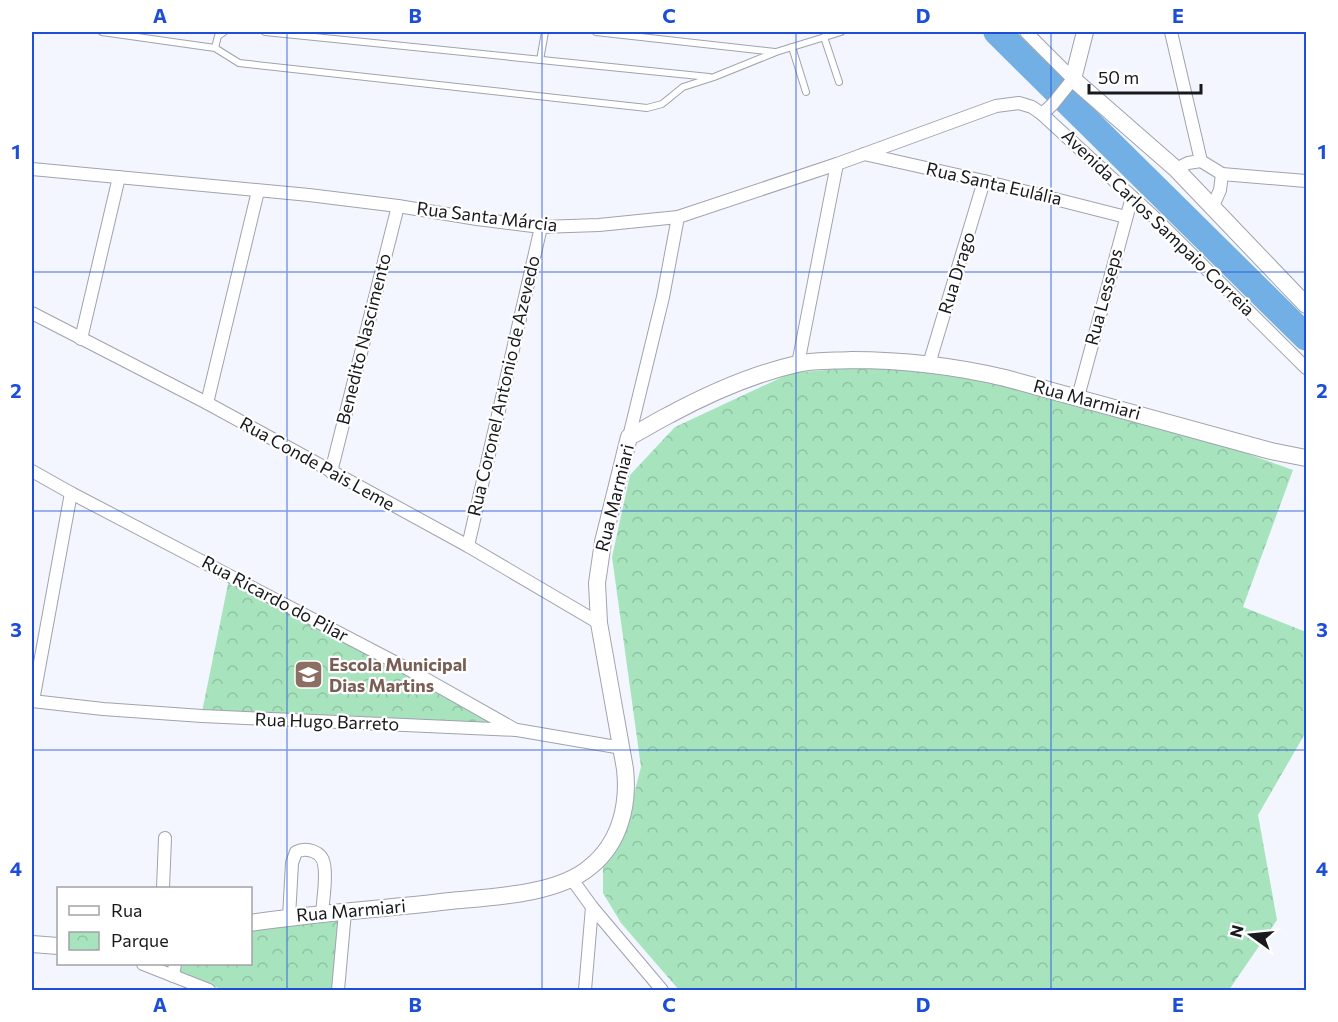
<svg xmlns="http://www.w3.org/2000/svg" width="1338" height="1022" viewBox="0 0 1338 1022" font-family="Commissioner,sans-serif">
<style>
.park{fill:url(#park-crowns)}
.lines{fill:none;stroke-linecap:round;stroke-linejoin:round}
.river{stroke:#71afe5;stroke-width:27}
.lane-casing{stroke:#a0a3ad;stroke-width:8}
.street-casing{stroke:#a0a3ad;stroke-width:14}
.secondary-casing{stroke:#a0a3ad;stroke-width:18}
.lane{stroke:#fff;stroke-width:6}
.street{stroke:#fff;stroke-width:12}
.secondary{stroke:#fff;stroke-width:16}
.grid{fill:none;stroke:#1d4ed8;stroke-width:1.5;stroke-opacity:0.55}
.labels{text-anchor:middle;stroke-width:4.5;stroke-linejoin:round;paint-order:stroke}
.street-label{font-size:18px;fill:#18191d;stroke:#fff}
.education-label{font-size:18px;font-weight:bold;fill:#785e54;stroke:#fff;text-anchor:start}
.neatline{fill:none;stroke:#1d4ed8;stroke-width:2}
.grid-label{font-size:20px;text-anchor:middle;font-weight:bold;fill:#1d4ed8}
</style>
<defs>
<pattern id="park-crowns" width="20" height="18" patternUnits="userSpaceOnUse" patternTransform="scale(1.5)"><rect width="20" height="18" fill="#a7e4be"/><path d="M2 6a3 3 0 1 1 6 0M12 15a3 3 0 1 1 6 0" fill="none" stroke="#8fc3a3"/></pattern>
</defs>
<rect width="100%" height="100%" fill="#f3f6fe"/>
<!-- park -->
<g class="park">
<path d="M885 365 984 377 1201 437 1293 470 1243 607 1306 632V732L1258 815 1277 920 1229 990H679L621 923 603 893V858L628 817 641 767 612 557 630 475 675 427 791 373Z"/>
<path d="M229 579 503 727 202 712Z"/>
<path d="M339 914 333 990H224L178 973 180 964H250L251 927Z"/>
</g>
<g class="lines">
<!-- river -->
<path class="river" d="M997 32 1306 337"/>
<defs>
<g id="lane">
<path d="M102 32 215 48 239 63 647 108 662 104 683 87 714 77 776 52 841 32"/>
<path d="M265 32 709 77"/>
<path d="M596 32 775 52"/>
<path d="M824 37 839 82"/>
<path d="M792 47 806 92"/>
<path d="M215 48 218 36 224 32"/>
<path d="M540 60 545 32"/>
</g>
<g id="street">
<path d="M1026 32 1073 79 1052 105 1042 114"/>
<path d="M1171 32 1201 161 1222 174 1220 190 1213 206"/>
<path d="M864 154 984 181 1126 217"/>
<path d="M32 169 309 195 398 206 477 219 541 227 599 225 678 217 837 164 996 106 1019 103 1032 107 1042 114 1154 217 1306 368"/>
<path d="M1176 169 1188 163 1201 161"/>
<path d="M1222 174 1306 181"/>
<path d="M32 313 207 403 468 546 599 623"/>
<path d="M81 339 119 177"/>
<path d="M798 364 837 164"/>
<path d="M929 364 984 181"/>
<path d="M1078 397 1132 197"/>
<path d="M207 403 258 191"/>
<path d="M629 437 663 297 678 217"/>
<path d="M32 471 71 493 408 669 516 730"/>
<path d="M331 472 398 206"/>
<path d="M468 546 541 227"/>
<path d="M32 701 103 709 202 716 517 730 622 748"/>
<path d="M33 701 71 493"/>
<path d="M571 878 592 907 662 990"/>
<path d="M163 888 165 838"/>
<path d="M289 917 292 863 296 852C306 847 322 851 324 864 327 879 323 898 322 914"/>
<path d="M143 964 209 990"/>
<path d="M173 976 175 964"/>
<path d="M338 990 345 912"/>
<path d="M585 990 592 907"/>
</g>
<g id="secondary">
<path d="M1085 32 1073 79 1176 169 1306 305"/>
<path d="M250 923C317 913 383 909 450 901 491 897 557 895 590 867 620 843 629 805 625 769L599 623 597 583 603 542 629 437C643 430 655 422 669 415 708 394 753 374 797 364 814 360 833 361 851 360 904 360 954 366 1005 378L1271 451 1306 458"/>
<path d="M32 944 58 946"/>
</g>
</defs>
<!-- lane casing -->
<use href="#lane" class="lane-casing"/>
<!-- street casing -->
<use href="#street" class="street-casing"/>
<!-- secondary casing -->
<use href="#secondary" class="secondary-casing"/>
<!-- lane -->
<use href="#lane" class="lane"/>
<!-- street -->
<use href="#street" class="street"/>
<!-- secondary -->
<use href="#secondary" class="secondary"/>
</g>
<!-- grid -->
<path class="grid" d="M287 32V990M542 32V990M796 32V990M1051 32V990M32 272H1306M32 511H1306M32 750H1306"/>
<!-- icons -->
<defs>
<symbol id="school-square" viewBox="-11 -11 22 22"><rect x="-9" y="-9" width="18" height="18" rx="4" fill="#8d6e63" stroke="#fff"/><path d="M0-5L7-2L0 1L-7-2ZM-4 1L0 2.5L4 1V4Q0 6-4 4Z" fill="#fff"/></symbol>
</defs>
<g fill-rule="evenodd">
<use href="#school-square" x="292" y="658" width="33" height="33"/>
</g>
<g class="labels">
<!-- street labels -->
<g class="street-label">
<text transform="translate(994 184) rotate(13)" y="6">Rua Santa Eulália</text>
<text transform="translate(487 217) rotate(7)" y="6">Rua Santa Márcia</text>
<text transform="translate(1158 223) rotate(44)" y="6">Avenida Carlos Sampaio Correia</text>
<text transform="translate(957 273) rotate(-73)" y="6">Rua Drago</text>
<text transform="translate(1104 297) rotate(-75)" y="6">Rua Lesseps</text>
<text transform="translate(364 339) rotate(-76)" y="6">Benedito Nascimento</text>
<text transform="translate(504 386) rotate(-77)" y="6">Rua Coronel Antonio de Azevedo</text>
<text transform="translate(1087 400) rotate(15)" y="6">Rua Marmiari</text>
<text transform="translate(317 464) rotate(29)" y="6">Rua Conde Pais Leme</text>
<text transform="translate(615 498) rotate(-76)" y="6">Rua Marmiari</text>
<text transform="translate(275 599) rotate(28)" y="6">Rua Ricardo do Pilar</text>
<text transform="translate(327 722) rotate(2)" y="6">Rua Hugo Barreto</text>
<text transform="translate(351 911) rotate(-5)" y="6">Rua Marmiari</text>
</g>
<!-- education labels -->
<g class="education-label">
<text x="329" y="671">Escola Municipal<tspan x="329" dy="21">Dias Martins</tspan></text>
</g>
</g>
<!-- border -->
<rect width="1338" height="1022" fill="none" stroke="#ffffff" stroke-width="66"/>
<!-- legend -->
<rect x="57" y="887" width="195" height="78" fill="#ffffff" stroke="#a3a3a5" stroke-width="1.5"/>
<rect x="69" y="906" width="30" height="9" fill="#ffffff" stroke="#a3a3a5" stroke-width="1.5"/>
<text x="111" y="917" font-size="18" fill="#18191d">Rua</text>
<rect x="69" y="932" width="30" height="18" fill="url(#park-crowns)" stroke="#a3a3a5" stroke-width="1.5"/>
<text x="111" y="947" font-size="18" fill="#18191d">Parque</text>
<!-- north arrow -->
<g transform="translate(1251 935) rotate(285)" stroke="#ffffff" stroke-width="4.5" paint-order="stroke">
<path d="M0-4.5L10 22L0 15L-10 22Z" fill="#18191d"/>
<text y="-9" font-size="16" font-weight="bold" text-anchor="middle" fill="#18191d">N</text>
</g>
<!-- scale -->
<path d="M1089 84v9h112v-9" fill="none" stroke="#18191d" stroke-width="3"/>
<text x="1098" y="84" font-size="18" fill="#18191d" stroke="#ffffff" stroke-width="4.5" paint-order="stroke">50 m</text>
<rect x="33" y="33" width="1272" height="956" class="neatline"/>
<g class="grid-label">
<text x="160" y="23">A</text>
<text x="415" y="23">B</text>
<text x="669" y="23">C</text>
<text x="923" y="23">D</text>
<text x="1178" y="23">E</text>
<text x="16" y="159">1</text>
<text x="1322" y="159">1</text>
<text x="16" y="398">2</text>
<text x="1322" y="398">2</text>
<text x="16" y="637">3</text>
<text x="1322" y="637">3</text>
<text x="16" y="876">4</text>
<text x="1322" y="876">4</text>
<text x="160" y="1012">A</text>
<text x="415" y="1012">B</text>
<text x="669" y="1012">C</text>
<text x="923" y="1012">D</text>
<text x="1178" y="1012">E</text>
</g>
</svg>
